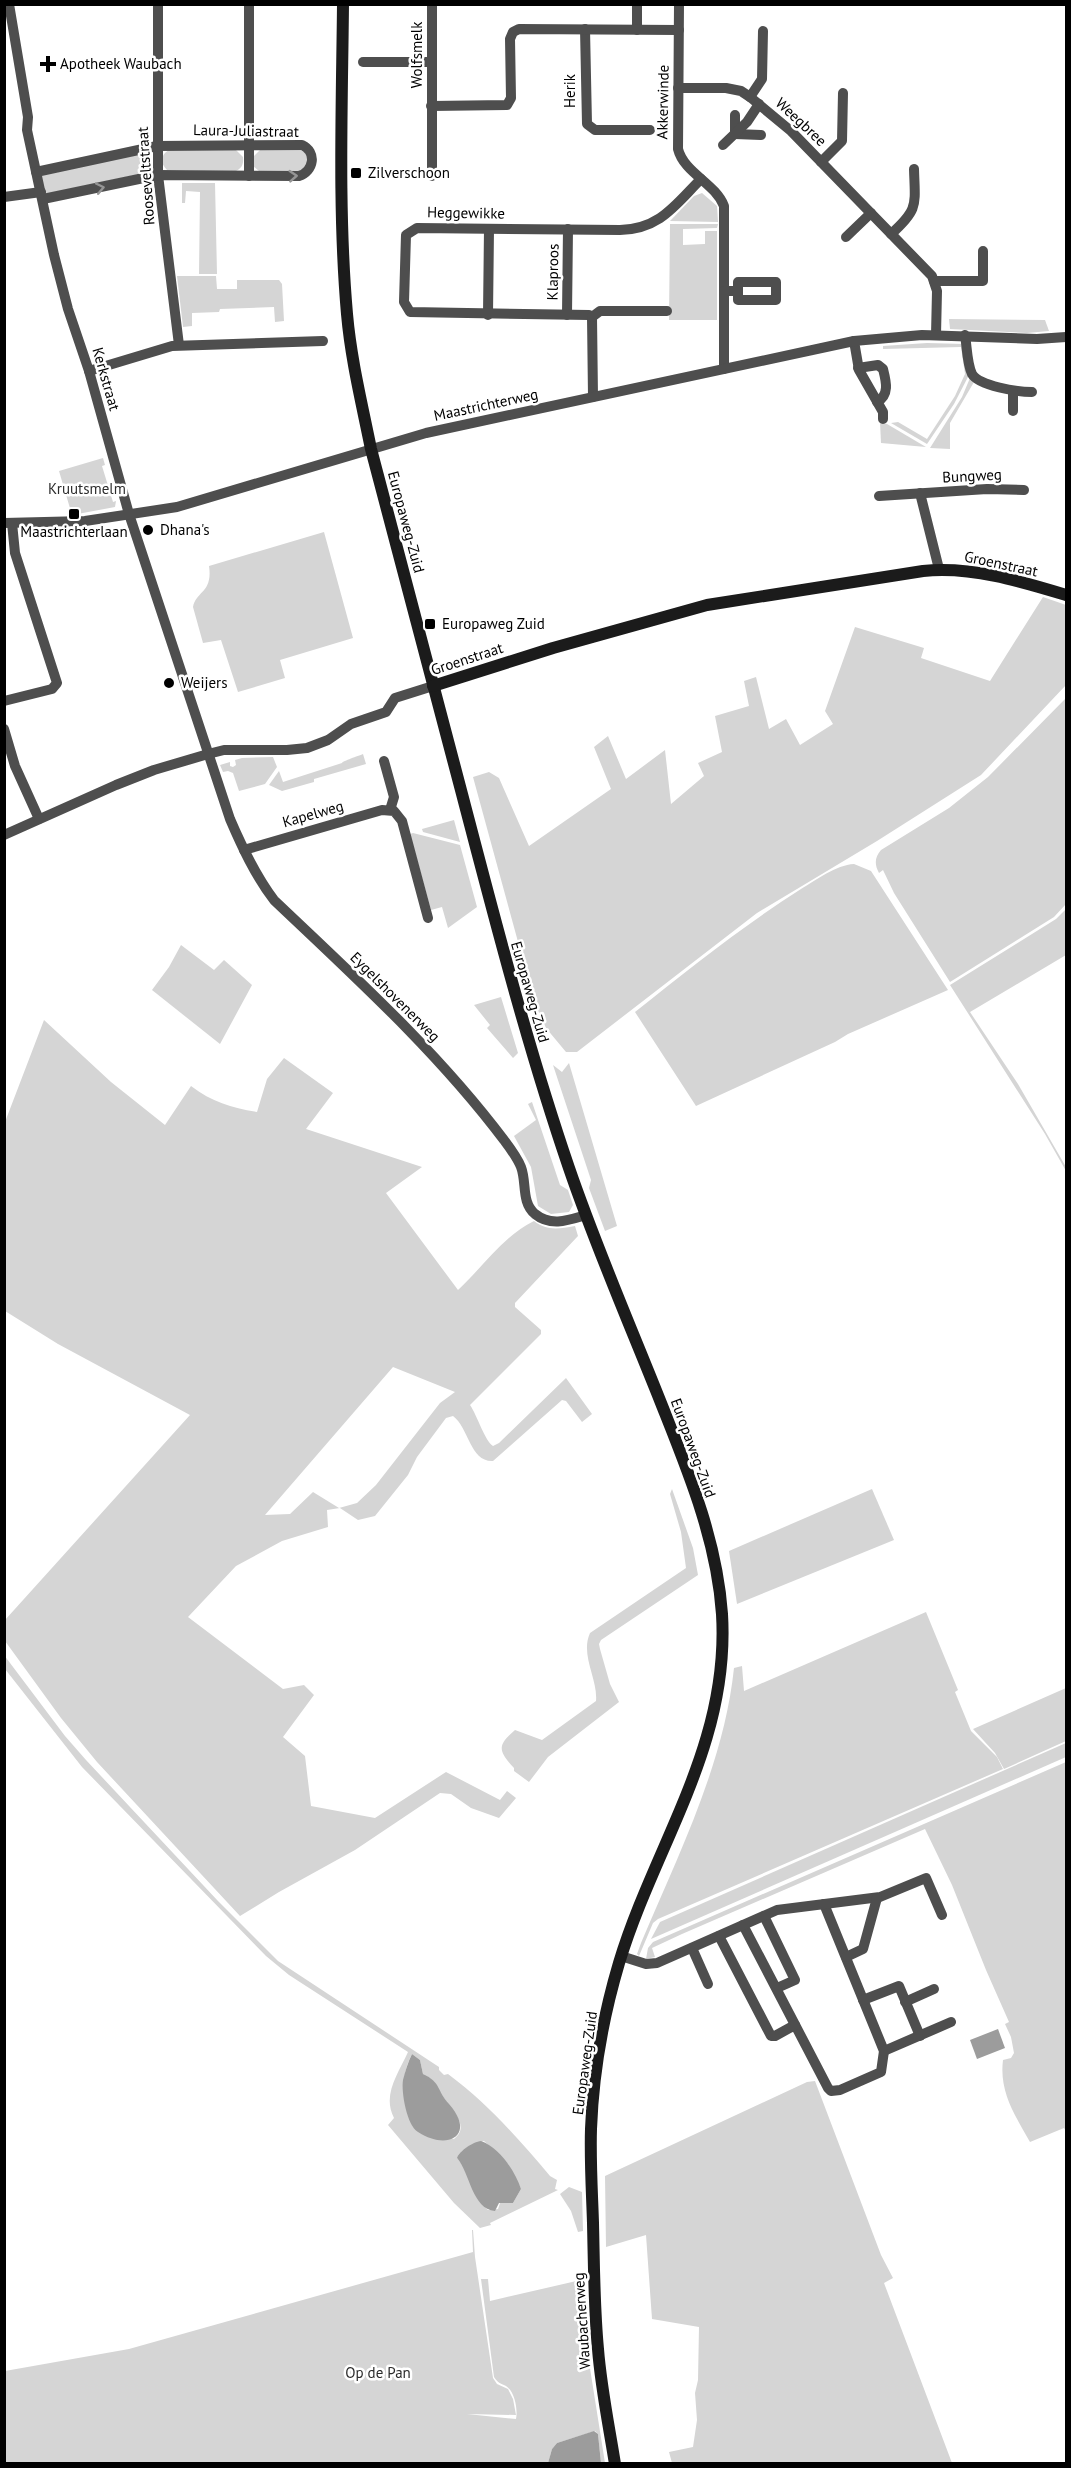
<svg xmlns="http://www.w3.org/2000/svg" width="1071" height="2468" viewBox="0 0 1071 2468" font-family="'PT Sans',sans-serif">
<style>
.green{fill:#d5d5d5;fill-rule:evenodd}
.water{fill:#9c9c9c}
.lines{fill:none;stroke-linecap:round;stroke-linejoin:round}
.street{stroke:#4e4e4e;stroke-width:10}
.secondary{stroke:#1b1b1b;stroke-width:12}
.oneway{stroke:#959595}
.poi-dot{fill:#000;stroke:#fff;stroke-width:2}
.labels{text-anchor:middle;stroke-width:5;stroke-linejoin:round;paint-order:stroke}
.street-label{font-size:15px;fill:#000;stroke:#fff}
.poi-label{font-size:15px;fill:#000;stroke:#fff;text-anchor:start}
.park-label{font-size:15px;fill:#2c2c2c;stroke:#fff}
</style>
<rect width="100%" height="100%" fill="#fff"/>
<!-- green -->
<g class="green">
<path d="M169 150H236L243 157C244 165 241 169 234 172L167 170C160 163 160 155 169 150Z"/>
<path d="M260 150 303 151 306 154 307 165 299 172 259 171 253 166 254 156Z"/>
<path d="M144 153 150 157 152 162 149 172 45 194 41 177 44 173Z"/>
<path d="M182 183H215L217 274H199L200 192 186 191 185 203H182Z"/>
<path d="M702 193 717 206 718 222 670 221 694 196Z"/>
<path d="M670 224H718L717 228 683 229V245L705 244V231H717V320H669Z"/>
<path d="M177 276H216L217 289H237V280H279L282 284 284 321 275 322 274 307 220 309 219 312 192 313V326L183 327Z"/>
<path d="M949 319 1045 320 1049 331 1027 333 950 329Z"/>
<path d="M927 343 964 344 969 375 954 404 927 444 891 423 898 422 927 439 955 396 965 374 961 347 883 349V346Z"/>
<path d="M970 378 974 382 950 423V449L930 448 962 397Z"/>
<path d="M880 422 887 424 926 447 881 443Z"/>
<path d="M103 458 105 465 102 466 113 502 116 501 115 507 72 515 59 471Z"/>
<path d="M324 532 353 638 280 660 285 678 238 692 221 640 203 643 193 607C196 591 213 593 209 566Z"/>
<path d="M1043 597 1066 605V685L981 775 877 841 757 913 577 1052H566L546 1028 535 1004 473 777 489 772 499 778 529 846 611 789 594 747 608 736 626 779 665 750 671 804 704 776 698 763 722 752 715 716 749 706 744 681 756 677 769 729 786 719 800 745 833 724 825 711 855 627 924 648 921 658 990 681Z"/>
<path d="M1066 698V904L1054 917 950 982 894 893 883 870 879 873C874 864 875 857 881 850L949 808 988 777Z"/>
<path d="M363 754 366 764 314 779V782L282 791 269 785 279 771 283 782 342 763C343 761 358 756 363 754Z"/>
<path d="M273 757 277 767 265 784 239 791 233 773 228 771 223 772 220 765 230 762V766L233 767 236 765 235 760 242 758Z"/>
<path d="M454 820 460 842 423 832 422 829Z"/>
<path d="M413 833 460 845 477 907 448 928 442 907 431 910 410 834Z"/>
<path d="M854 864 871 871 948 990 848 1034 835 1042 696 1106 635 1012C689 969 743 926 801 889 816 880 836 865 854 864Z"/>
<path d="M1066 909V955L970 1012 1018 1084 1066 1167V1171L1045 1134 950 985 1056 919Z"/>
<path d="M181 945 214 970 224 960 252 985 220 1044 152 990 169 967Z"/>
<path d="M501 997 518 1053 513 1058 487 1028 490 1025 474 1005Z"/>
<path d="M44 1020 111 1082 165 1125 191 1086C212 1102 232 1108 257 1112L267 1079 284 1058 333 1093 306 1129 422 1167 386 1193 458 1290C482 1268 503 1236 534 1221 547 1231 558 1229 575 1226L578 1236 515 1303V1307L541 1330V1334L470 1405C477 1415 485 1441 493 1446L499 1443 566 1378 592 1414 582 1422 566 1401 562 1400 493 1461C470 1462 469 1428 453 1416L446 1418 417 1457 408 1475 375 1516 358 1520 340 1508 327 1510 328 1527 282 1541 236 1566 188 1617 283 1689 304 1685 314 1695 283 1737 305 1756 311 1806 375 1818 446 1772 500 1800 507 1791 516 1798 499 1818 471 1808 451 1794 440 1793 355 1850 279 1892 240 1916 97 1762 61 1718 5 1641V1620L190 1415 58 1344 5 1311V1122ZM393 1367 455 1392 440 1403 376 1485 357 1503 339 1508 313 1492 290 1514 265 1515Z"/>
<path d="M569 1063 617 1226 605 1231 589 1188 591 1180 553 1065 562 1072Z"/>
<path d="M532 1102 560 1185 568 1190 573 1205 569 1212 551 1214 538 1206 531 1167 514 1136 536 1120 528 1104Z"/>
<path d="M672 1489 693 1548 698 1575 601 1640 599 1644 600 1649 610 1684 619 1702 548 1757 529 1782 514 1771V1768C497 1750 498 1745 515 1730L542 1740 596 1701C598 1679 580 1655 590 1633L686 1568 681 1532 670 1494Z"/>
<path d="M872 1489 894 1540 737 1604 729 1551Z"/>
<path d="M926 1612 958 1690 955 1692 971 1731 997 1757 1003 1769 658 1919 653 1923 639 1956 637 1954 641 1943C679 1853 724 1764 734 1668L742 1666 744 1691Z"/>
<path d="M4 1655 65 1736 86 1760 218 1901 278 1961 439 2067V2070L444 2075 448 2074C487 2103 519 2139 550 2176L557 2180 555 2189 558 2190 490 2223 491 2225 480 2228 454 2203 388 2125 394 2118C382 2095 398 2074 408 2052L289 1975 266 1956 82 1767 5 1669ZM412 2054 420 2060 423 2074C435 2079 437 2088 444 2098 451 2110 471 2126 454 2139L413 2127C404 2102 399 2079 412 2054ZM484 2141 508 2164 521 2189 513 2203H500L498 2209 488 2210C472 2195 471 2174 457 2158 460 2149 474 2143 484 2141Z"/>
<path d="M1066 1688V1741L1004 1769 995 1753 973 1729Z"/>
<path d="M1066 1743V1757L651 1939 660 1922Z"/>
<path d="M1066 1762V2131L1064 2128 1030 2142C1015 2115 999 2092 1003 2060L1011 2058 1014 2053 1011 2037 1005 2024 1009 2022 986 1970 952 1885 925 1829 682 1934 652 1948 655 1957 646 1959 648 1948 653 1942Z"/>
<path d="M815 2081 881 2255 893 2278 884 2283 952 2463H672L669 2452 693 2447 697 2420 695 2393 698 2380 699 2327 652 2319 646 2235 606 2247 605 2176 807 2082Z"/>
<path d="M569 2187 582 2192 583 2231 578 2232 571 2211 560 2194Z"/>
<path d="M472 2230H473L475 2257 493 2378 497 2384 508 2389 513 2399 516 2415 467 2414 516 2419C518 2410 515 2392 506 2386 500 2383 498 2383 494 2377L481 2279H488L490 2301 585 2279 589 2362 605 2463H601L598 2434 595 2431 557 2443 552 2449 548 2463 5 2464V2371L129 2349 473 2252Z"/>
</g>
<!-- water -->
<g class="water">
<path d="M998 2029 1005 2048 977 2059 970 2040Z"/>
<path d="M412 2054 420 2060 423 2074C441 2082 437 2091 449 2104 477 2136 447 2151 418 2132 407 2126 401 2092 403 2080 405 2072 408 2062 412 2054Z"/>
<path d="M481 2141C500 2148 515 2171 521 2189L513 2203H499L495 2211C472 2209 470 2173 457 2158 459 2151 473 2142 481 2141Z"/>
<path d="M594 2431 598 2434 601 2463H548L552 2449 557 2443Z"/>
</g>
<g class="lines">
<!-- street -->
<g class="street">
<path d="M9 4 28 117 27 130 54 255 68 309 89 371 129 514 230 819C242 847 255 875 274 900 354 976 437 1051 504 1140 510 1148 517 1157 521 1167 527 1183 521 1202 535 1214 551 1227 569 1220 586 1215"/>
<path d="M158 4V175L179 345"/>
<path d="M249 4V176"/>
<path d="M679 4 678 149C684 173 715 183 724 206V369"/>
<path d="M585 29 587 124 595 130H650"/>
<path d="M637 30V4"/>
<path d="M363 62H432"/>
<path d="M678 88H726L741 91 750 97 791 131 932 276 937 291 936 335"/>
<path d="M750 97 762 79 763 31"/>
<path d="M431 106 507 105 511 98 510 39 513 32 519 29 679 30"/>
<path d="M735 115V134L761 135"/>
<path d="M723 145 747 122 759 104"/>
<path d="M821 162 842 141 843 93"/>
<path d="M36 172 157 146 302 145C317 152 314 171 299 176L158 175 43 199"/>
<path d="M432 176V4"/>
<path d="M4 197 41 192"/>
<path d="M891 234C919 209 915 205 914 169"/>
<path d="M846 237 871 213"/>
<path d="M934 281H983V251"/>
<path d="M724 291H738V282H776V300H738V291"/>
<path d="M488 315 489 229"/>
<path d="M567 315 568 229"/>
<path d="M592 317 589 315 410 312 404 302 406 235 417 228 620 230C660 229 675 205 701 179"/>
<path d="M592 317 593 397"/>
<path d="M592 317 600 311H667"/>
<path d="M965 335C967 347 967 364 972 374 979 386 1018 392 1032 392"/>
<path d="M854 341 859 370 883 412V419"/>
<path d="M858 368 878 365 883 369C886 381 890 395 877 402"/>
<path d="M89 371 172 346 323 341"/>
<path d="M1013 392V411"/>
<path d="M920 493 939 569"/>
<path d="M879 496 987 489 1024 490"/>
<path d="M4 523 85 521 177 507 426 433 854 341 922 335 1037 339 1066 337"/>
<path d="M4 701 52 689 57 683 15 553 12 523"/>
<path d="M4 729 15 766 39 819"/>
<path d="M384 761 394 797 390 810"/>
<path d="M4 835 116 785 154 770 208 754 224 750H287L307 748 328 740 351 724 386 712 395 698 433 686"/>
<path d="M244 850 382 810 394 811 402 821 428 918"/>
<path d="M764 1916 795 1980 777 1988"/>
<path d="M743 1925 828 2088 831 2091 840 2090 881 2072 884 2051 824 1904"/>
<path d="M719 1936 771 2036H775L795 2025"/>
<path d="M692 1948 708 1984"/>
<path d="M621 1956 646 1964 657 1963 777 1910 880 1897 926 1878 942 1915"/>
<path d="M846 1957 863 1949 877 1898"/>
<path d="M863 2000 899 1986 920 2036"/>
<path d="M905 2002 934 1989"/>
<path d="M884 2051 951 2022"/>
</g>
<!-- secondary -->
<g class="secondary">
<path d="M343 4C342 107 338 211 347 314 351 360 362 404 371 449 401 564 432 679 462 794 495 920 527 1045 569 1168 596 1247 630 1325 661 1403 688 1471 717 1540 722 1614 730 1746 655 1844 619 1963 603 2017 593 2073 591 2129 590 2160 592 2192 593 2223 594 2265 594 2307 598 2349 601 2388 609 2426 615 2464"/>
<path d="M433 686 553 648 707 605 923 571C971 566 1020 581 1066 595"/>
</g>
</g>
<!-- one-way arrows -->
<defs><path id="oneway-chevron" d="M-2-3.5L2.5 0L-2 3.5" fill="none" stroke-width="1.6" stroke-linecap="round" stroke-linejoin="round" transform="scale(1.5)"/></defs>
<g class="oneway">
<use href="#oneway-chevron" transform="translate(293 176) rotate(-4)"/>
<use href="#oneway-chevron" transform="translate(100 188) rotate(-12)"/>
</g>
<!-- markers -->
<g class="poi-dot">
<path d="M45 55h6v6h6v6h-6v6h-6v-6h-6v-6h6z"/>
<rect x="350" y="167" width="12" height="12" rx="3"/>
<rect x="68" y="508" width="12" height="12" rx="3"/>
<circle cx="148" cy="530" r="6"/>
<rect x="424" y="618" width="12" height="12" rx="3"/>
<circle cx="169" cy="683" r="6"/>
</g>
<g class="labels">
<!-- street labels -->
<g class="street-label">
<text transform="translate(417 55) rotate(-90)" y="5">Wolfsmelk</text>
<text transform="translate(570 91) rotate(-90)" y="5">Herik</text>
<text transform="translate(663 102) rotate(-89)" y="5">Akkerwinde</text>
<text transform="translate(801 122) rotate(43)" y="5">Weegbree</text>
<text transform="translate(246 131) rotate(1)" y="5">Laura-Juliastraat</text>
<text transform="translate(146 176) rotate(-94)" y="5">Rooseveltstraat</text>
<text transform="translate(466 213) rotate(1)" y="5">Heggewikke</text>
<text transform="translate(553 272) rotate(-89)" y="5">Klaproos</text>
<text transform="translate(106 379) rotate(74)" y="5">Kerkstraat</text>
<text transform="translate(486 405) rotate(-12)" y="5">Maastrichterweg</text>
<text transform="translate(972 476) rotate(-3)" y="5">Bungweg</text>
<text transform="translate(406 522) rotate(75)" y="5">Europaweg-Zuid</text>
<text transform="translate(1001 564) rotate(12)" y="5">Groenstraat</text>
<text transform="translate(467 659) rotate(-18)" y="5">Groenstraat</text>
<text transform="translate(313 814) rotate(-16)" y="5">Kapelweg</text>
<text transform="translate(530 992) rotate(74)" y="5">Europaweg-Zuid</text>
<text transform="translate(395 997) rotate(45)" y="5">Eygelshovenerweg</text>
<text transform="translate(693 1448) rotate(70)" y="5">Europaweg-Zuid</text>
<text transform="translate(585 2063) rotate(-82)" y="5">Europaweg-Zuid</text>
<text transform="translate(582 2321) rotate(-94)" y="5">Waubacherweg</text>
</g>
<!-- poi labels -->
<g class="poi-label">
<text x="60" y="69">Apotheek Waubach</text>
<text x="368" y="178">Zilverschoon</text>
<text x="160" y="535">Dhana's</text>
<text x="74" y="537" text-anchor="middle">Maastrichterlaan</text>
<text x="442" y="629">Europaweg Zuid</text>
<text x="181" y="688">Weijers</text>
</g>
<!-- park labels -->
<g class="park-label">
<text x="87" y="494">Kruutsmelm</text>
<text x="378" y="2378">Op de Pan</text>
</g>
</g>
<!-- border -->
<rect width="1071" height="2468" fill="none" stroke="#000000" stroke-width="12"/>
</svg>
